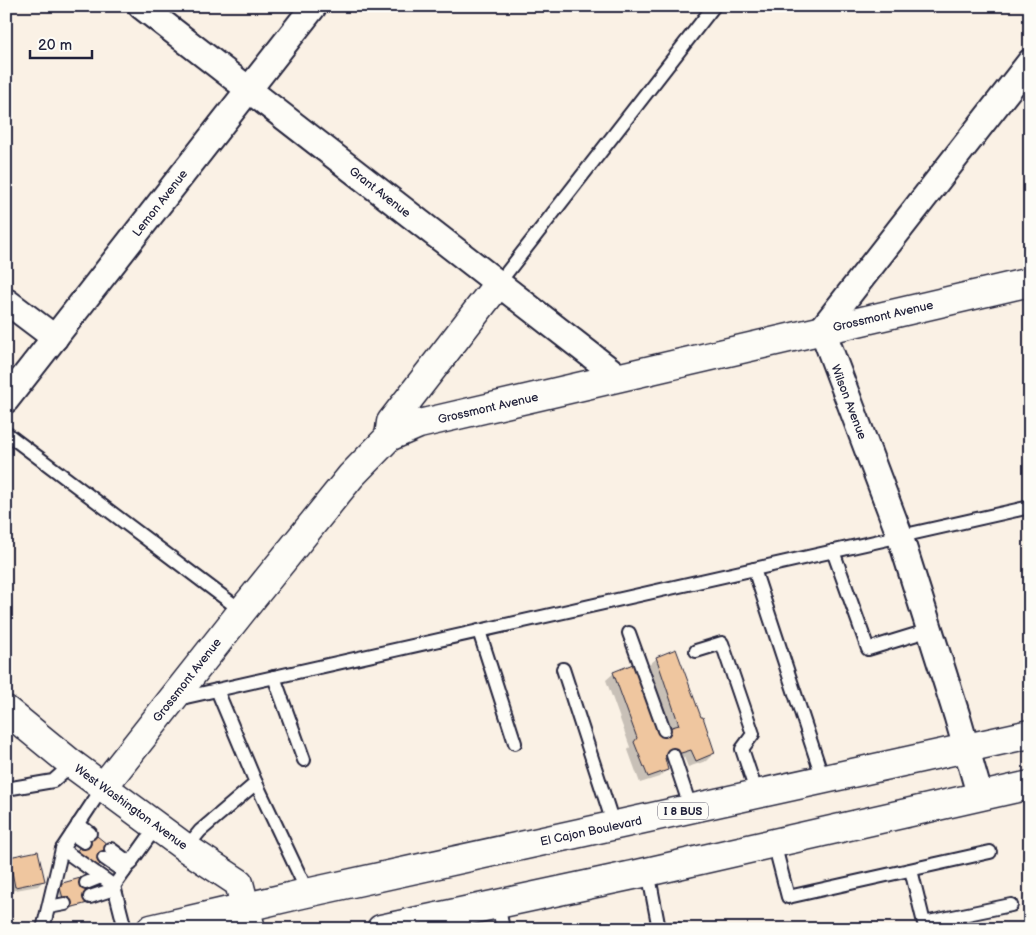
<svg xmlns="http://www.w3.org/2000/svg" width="1036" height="935" viewBox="0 0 1036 935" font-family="'Balsamiq Sans',sans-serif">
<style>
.shadow{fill:#0003}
.building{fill:#efc69f;stroke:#22223b}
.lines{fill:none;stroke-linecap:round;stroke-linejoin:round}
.service-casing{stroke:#22223b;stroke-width:16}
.minor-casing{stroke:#22223b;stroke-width:29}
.tertiary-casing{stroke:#22223b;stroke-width:31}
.secondary-casing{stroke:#22223b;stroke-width:31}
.primary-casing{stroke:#22223b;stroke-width:31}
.service{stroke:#fdfcf7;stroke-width:12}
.minor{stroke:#fdfcf7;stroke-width:25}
.tertiary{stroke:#fdfcf7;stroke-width:28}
.secondary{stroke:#fdfcf7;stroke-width:28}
.primary{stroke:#fdfcf7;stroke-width:28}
.labels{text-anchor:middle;stroke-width:5;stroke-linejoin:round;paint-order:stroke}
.shield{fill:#fdfcf7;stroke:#646373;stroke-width:1}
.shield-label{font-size:11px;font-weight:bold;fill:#22223b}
.street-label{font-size:12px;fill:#22223b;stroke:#fdfcf7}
</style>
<rect width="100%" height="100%" fill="#faf1e5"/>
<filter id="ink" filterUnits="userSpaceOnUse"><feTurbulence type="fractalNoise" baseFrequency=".02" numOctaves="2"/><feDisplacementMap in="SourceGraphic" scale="10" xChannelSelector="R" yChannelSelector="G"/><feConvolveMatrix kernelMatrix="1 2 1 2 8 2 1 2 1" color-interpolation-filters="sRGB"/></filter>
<g filter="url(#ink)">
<!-- shadow -->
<g class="shadow">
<path d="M657 658 714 753 706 761 688 767 684 757 665 763 667 769 659 777 640 783 628 750 630 747 606 680 614 673 657 733 671 729 649 665Z"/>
<path d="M10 859 43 881 38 886 10 891 6 871V862Z"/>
<path d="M60 885 90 901 87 904 64 910 58 887Z"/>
</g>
<!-- building -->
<g class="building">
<path d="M676 649 701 717H703L715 753 696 761 691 750 665 758 668 770 648 777 634 742 637 738 613 672 633 664 658 731 679 725 656 657Z"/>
<path d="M92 832 112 848 96 869 75 853Z"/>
<path d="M38 851 45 881 15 887 9 857Z"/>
<path d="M84 877 91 902 66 909 59 884Z"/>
</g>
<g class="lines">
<defs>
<g id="service">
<path d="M498 284 714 6"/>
<path d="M6 433 242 611"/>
<path d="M833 551 868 649 930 630"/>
<path d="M754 569 823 779"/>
<path d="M479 631 515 743"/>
<path d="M629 633 664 730"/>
<path d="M696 651 722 643 753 734 742 749 757 794"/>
<path d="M563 669 614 826"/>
<path d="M274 677 304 760"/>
<path d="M217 690 256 783 308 893"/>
<path d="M177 699 1030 507"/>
<path d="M673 755 691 809"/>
<path d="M103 787 62 849 114 886 125 929"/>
<path d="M6 789 53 781 72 764"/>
<path d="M78 824 90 833"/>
<path d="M72 834 84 842"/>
<path d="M774 843 788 897 990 852"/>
<path d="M186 848 200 831 256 783"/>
<path d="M111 849 131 864"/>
<path d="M104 858 124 872"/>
<path d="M911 870 924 923 1011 905"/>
<path d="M648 871 659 929"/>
<path d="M86 883 101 877"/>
<path d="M114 886 156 827"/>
<path d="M90 897 114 889"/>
<path d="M498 904 503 929"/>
<path d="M49 907 65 904"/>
<path d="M43 929 62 849"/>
<path d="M672 929H676"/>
</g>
<g id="minor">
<path d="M141 6 619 377"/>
<path d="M6 301 55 338"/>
<path d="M6 400 314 6"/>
<path d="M980 796 957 716 900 536 822 329 1030 62"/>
</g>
<g id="tertiary">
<path d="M389 437 391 422 498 284"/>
<path d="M103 787 242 611 351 476 389 437 419 424 1030 282"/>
</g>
<path id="secondary" d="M6 710 72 764 186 848 239 883 251 929"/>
<g id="primary">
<path d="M151 929 302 894 1030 734"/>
<path d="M381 929 638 874 1030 785"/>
</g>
</defs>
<!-- service casing -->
<use href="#service" class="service-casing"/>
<!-- minor casing -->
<use href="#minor" class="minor-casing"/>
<!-- tertiary casing -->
<use href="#tertiary" class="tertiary-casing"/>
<!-- secondary casing -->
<use href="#secondary" class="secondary-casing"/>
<!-- primary casing -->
<use href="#primary" class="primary-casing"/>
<!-- service -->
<use href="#service" class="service"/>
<!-- minor -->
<use href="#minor" class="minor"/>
<!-- tertiary -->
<use href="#tertiary" class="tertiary"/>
<!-- secondary -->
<use href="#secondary" class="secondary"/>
<!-- primary -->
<use href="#primary" class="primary"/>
</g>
</g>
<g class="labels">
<!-- shield labels -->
<rect class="shield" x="658" y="802.5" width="50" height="17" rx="4"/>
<g class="shield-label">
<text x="683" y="815">I 8 BUS</text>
</g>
<!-- street labels -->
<g class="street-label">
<text transform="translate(380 192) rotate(38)" y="4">Grant Avenue</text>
<text transform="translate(160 203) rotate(-52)" y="4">Lemon Avenue</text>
<text transform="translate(883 316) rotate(-13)" y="4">Grossmont Avenue</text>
<text transform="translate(849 402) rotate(69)" y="4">Wilson Avenue</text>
<text transform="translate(488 408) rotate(-13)" y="4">Grossmont Avenue</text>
<text transform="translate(187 680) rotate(-52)" y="4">Grossmont Avenue</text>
<text transform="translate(131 807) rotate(36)" y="4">West Washington Avenue</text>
<text transform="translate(591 831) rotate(-12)" y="4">El Cajon Boulevard</text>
</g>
</g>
<!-- margin -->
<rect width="1036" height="935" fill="none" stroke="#fdfcf7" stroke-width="25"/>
<rect x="12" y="12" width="1011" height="910" fill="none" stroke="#22223b" stroke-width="2" filter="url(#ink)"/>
<!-- scale -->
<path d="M30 50v8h62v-8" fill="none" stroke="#22223b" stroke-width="2.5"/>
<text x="38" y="50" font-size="15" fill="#22223b" stroke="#fdfcf7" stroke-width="4" paint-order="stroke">20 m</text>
</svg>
